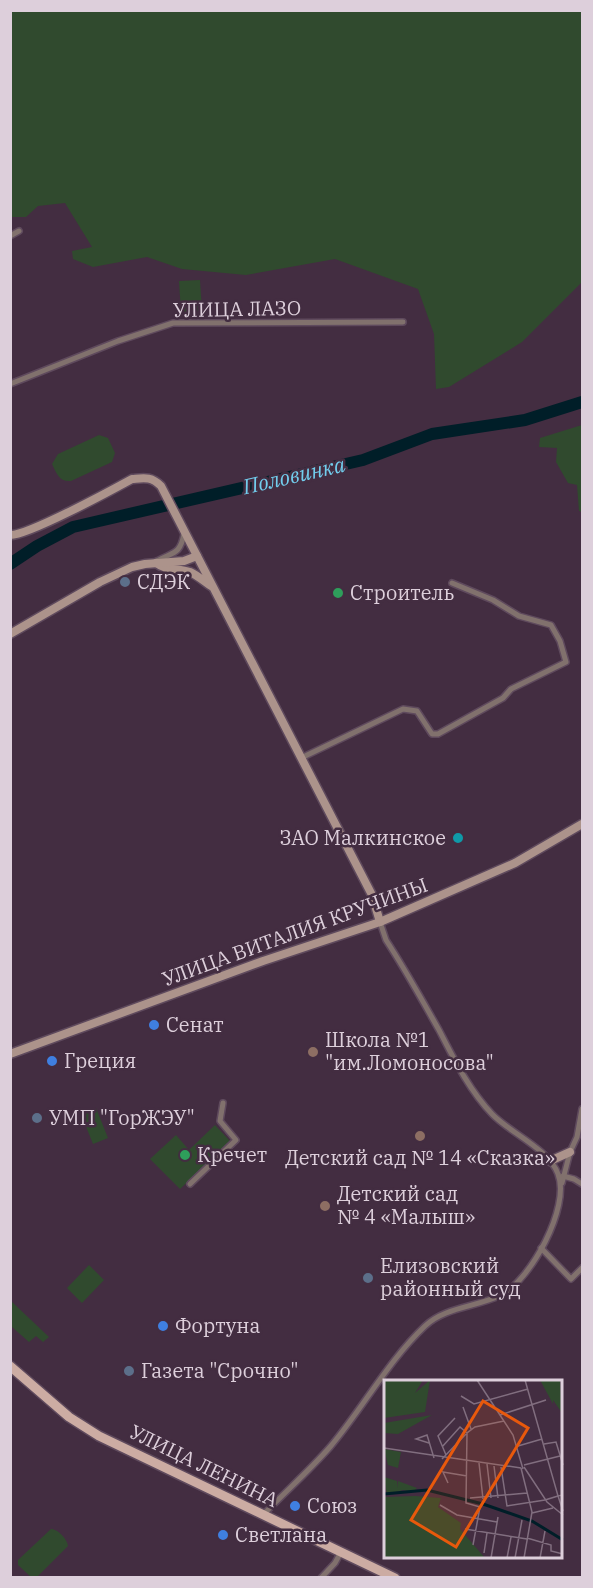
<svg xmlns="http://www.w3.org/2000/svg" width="593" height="1588" viewBox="0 0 593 1588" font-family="'IBM Plex Serif',serif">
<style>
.green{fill:#304a2e}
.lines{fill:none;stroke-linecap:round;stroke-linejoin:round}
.river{stroke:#001e28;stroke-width:12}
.street-casing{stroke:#5f4a5d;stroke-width:8}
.secondary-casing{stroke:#5f4a5d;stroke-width:11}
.primary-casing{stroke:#5f4a5d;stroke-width:12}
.street{stroke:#81716d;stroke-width:5}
.secondary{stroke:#ac938b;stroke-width:8}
.primary{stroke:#ccaca3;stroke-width:9}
.service-dot{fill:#5c6f8a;stroke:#432d41;stroke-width:2}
.leisure-dot{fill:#2e9e5b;stroke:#432d41;stroke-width:2}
.culture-dot{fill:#0f9aa8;stroke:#432d41;stroke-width:2}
.shop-dot{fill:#3f7fe0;stroke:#432d41;stroke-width:2}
.education-dot{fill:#8d6e63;stroke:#432d41;stroke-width:2}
.labels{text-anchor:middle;stroke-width:5;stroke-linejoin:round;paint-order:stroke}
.street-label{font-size:20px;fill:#ddcfdb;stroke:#432d41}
.poi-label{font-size:20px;fill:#ddcfdb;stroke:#432d41;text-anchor:start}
.water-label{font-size:21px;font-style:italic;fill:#72ceee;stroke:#432d41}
.inset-river{fill:none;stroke:#001e28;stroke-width:3}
.inset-road{fill:none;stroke:#816e7f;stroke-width:1.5}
.view{fill:#e8590c;fill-opacity:0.15;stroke:#e8590c;stroke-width:3}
.inset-edge{fill:none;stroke:#ddcfdb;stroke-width:3}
</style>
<rect width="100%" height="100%" fill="#432d41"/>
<!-- green -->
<g class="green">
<path d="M11 10 582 11V282L522 342 449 387 436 389 434 334 418 289 335 259 246 275 182 269 147 257 93 267 73 259 72 251 92 247 65 203 38 206 26 217H11Z"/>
<path d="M200 280 202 311 181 312 179 281Z"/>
<path d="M582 425V512L579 511 577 485 568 483 556 462 557 448 539 447 540 438Z"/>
<path d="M99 435 108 438 115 453 112 462 71 481C59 482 57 474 52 464L58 454Z"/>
<path d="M96 1108 108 1138 93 1144 81 1114Z"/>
<path d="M215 1125 230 1141 180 1189 150 1159 176 1135 189 1150Z"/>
<path d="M89 1265 104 1280 82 1303 67 1288Z"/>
<path d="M11 1301 49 1337 43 1342 36 1336 29 1342 12 1327 11 1328Z"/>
<path d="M51 1529C58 1529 67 1539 68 1546L38 1576 31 1577 18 1565V1560Z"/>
</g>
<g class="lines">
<!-- river -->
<path class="river" d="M10 564 37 546 73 527 363 460 432 434 525 420 582 402"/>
<defs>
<g id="street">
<path d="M10 236 19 231"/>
<path d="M10 384 118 341 173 323 403 322"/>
<path d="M157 561C173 552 180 555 184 534"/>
<path d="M301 758 403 709 417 711 432 734H438L503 698 511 689 566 662 560 641 551 625 519 616 493 600 452 583"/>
<path d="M563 1176 574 1179 582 1184"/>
<path d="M562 1183 570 1152 577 1137 582 1109"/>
<path d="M190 1184 236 1140 220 1121 223 1103"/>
<path d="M541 1248 571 1279 582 1268"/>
<path d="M263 1515C285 1492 309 1471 330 1447 363 1408 388 1361 425 1326 445 1307 477 1307 501 1295 530 1281 571 1207 558 1174 549 1149 510 1133 492 1114 469 1090 454 1059 439 1030 422 1000 405 969 386 940L380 922"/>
<path d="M321 1578 335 1563 341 1552"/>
</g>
<g id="secondary">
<path d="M10 535C27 536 112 490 132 479 144 478 151 476 161 486L372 895 380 922"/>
<path d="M156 563C166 571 178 568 190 572 197 575 205 582 211 586"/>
<path d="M10 634 100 582 132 567 145 564 184 561 197 556"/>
<path d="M10 1054 263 961 380 922 515 863 582 824"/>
<path d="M550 1161 570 1152"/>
</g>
<path id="primary" d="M10 1366 69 1417 99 1436 395 1578"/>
</defs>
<!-- street casing -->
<use href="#street" class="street-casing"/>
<!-- secondary casing -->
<use href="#secondary" class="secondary-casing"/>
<!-- primary casing -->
<use href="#primary" class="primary-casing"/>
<!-- street -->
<use href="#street" class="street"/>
<!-- secondary -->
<use href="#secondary" class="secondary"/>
<!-- primary -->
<use href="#primary" class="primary"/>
</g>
<!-- markers -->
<g class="service-dot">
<circle cx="125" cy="582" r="6"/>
<circle cx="37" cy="1118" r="6"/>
<circle cx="368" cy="1278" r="6"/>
<circle cx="129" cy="1371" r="6"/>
</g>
<g class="leisure-dot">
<circle cx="338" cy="593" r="6"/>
<circle cx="185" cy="1155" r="6"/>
</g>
<circle class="culture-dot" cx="458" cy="838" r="6"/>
<g class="shop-dot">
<circle cx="154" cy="1025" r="6"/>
<circle cx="52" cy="1061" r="6"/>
<circle cx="163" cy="1326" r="6"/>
<circle cx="295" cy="1506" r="6"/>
<circle cx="223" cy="1535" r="6"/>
</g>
<g class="education-dot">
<circle cx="313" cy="1052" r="6"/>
<circle cx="420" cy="1136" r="6"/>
<circle cx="325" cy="1206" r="6"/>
</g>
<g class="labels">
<!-- street labels -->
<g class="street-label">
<text transform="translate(237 309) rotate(-1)" y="7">УЛИЦА ЛАЗО</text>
<text transform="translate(295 932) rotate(-20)" y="7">УЛИЦА ВИТАЛИЯ КРУЧИНЫ</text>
<text transform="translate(204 1466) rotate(26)" y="7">УЛИЦА ЛЕНИНА</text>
</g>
<!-- poi labels -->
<g class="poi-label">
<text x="137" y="589">СДЭК</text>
<text x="350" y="600">Строитель</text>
<text x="446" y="845" text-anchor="end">ЗАО Малкинское</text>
<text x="166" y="1032">Сенат</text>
<text x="325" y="1047">Школа №1<tspan x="325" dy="23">"им.Ломоносова"</tspan></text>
<text x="64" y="1068">Греция</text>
<text x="49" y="1125">УМП "ГорЖЭУ"</text>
<text x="197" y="1162">Кречет</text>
<text x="420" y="1165" text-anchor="middle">Детский сад № 14 «Сказка»</text>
<text x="337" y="1201">Детский сад<tspan x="337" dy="23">№ 4 «Малыш»</tspan></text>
<text x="380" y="1273">Елизовский<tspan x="380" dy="23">районный суд</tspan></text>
<text x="175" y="1333">Фортуна</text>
<text x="141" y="1378">Газета "Срочно"</text>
<text x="307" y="1513">Союз</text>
<text x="235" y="1542">Светлана</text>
</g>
<!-- water labels -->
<g class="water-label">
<text transform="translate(294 476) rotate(-13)" y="7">Половинка</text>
</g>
</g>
<!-- overview -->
<g transform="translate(384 1380)">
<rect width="178" height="178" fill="#432d41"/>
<path d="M0 0H39L31 13 46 0 41 32 0 38ZM156 0H176L178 33 169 20V24ZM48 35 14 54 0 53V43ZM0 69 17 72 14 88 4 85ZM0 97 13 101V108L14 101 33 108 29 112 19 110 3 115ZM31 116 57 118 54 127 77 143 76 149 101 178H0V117Z" fill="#304a2e"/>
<path class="inset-river" d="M0 114 43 110 99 124 148 141 179 160"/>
<path class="inset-road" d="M93 0 129 55 139 89M141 0 174 116 179 115M77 16 90 24 144 9M79 27 87 49M116 35 162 20M45 63 32 59 43 55 50 78M160 64 172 62 179 85M134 66 158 59M58 67 76 47 83 53M0 68 137 88M62 75 54 56 71 38M58 79 82 54M95 83 99 119M103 84 107 118M140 85 176 76M110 86 114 118M117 87 123 126 161 120M140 87 163 122 179 135M137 88 148 132 140 178M64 103 59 92 83 96M86 118 143 113M161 120 174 116 179 131M56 125 73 135 113 142M148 133 169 128M81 149 143 159M143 158 167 165V171L179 174M89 165 96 127 82 123 83 53 91 47 120 41M100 173 103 153M107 178 114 137M123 178 127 157M131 178 138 140M156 178 161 151"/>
<path class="view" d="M99 21 144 48 72 167 27 140Z"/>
<rect width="178" height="178" class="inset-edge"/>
</g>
<!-- border -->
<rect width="593" height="1588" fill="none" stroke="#ddcfdb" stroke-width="24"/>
</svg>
